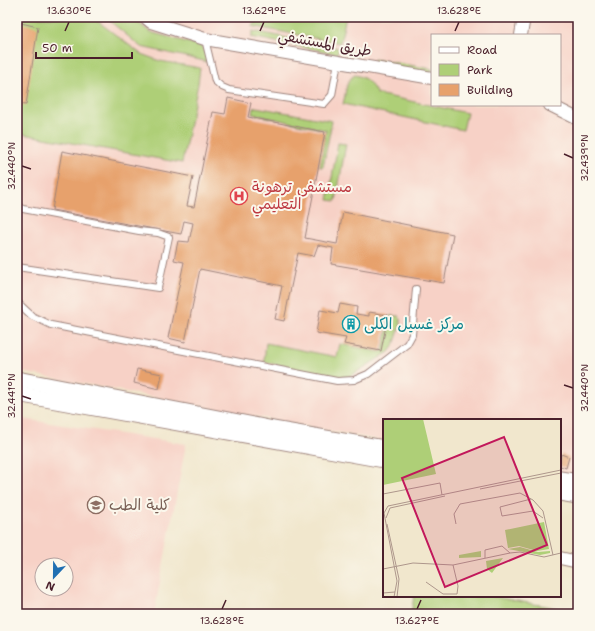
<svg xmlns="http://www.w3.org/2000/svg" width="595" height="631" viewBox="0 0 595 631" font-family="'Shantell Sans','Playpen Sans Arabic',sans-serif">
<style>
.built{fill:#f7d1c6;fill-rule:evenodd}
.green{fill:#aecf77;stroke:#7c7751}
.building{fill:#e7a16c}
.lines{fill:none;stroke-linecap:round;stroke-linejoin:round}
.service-casing{stroke:#9e837c;stroke-width:8}
.minor-casing{stroke:#9e837c;stroke-width:14}
.tertiary-casing{stroke:#9e837c;stroke-width:17}
.service{stroke:#fff;stroke-width:6}
.minor{stroke:#fff;stroke-width:12}
.tertiary{stroke:#fff;stroke-width:15}
.ticks{fill:none;stroke:#4a1f2b;stroke-width:1.5}
.labels{text-anchor:middle;stroke-width:4;stroke-linejoin:round;paint-order:stroke}
.street-label{font-size:15px;fill:#4a1f2b;stroke:#fbf7ec}
.health-label{font-size:15px;fill:#be3a42;stroke:#fbf7ec;text-anchor:start}
.culture-label{font-size:15px;fill:#0d838f;stroke:#fbf7ec;text-anchor:start}
.education-label{font-size:15px;fill:#785e54;stroke:#fbf7ec;text-anchor:start}
.inset-road{fill:none;stroke:#ae978c;stroke-width:1}
.view{fill:#c2185b;fill-opacity:0.15;stroke:#c2185b;stroke-width:2}
.inset-edge{fill:none;stroke:#4a1f2b;stroke-width:2}
.neatline{fill:none;stroke:#4a1f2b;stroke-width:1.5}
.ticks-label{font-size:10px;text-anchor:middle;fill:#4a1f2b}
</style>
<rect width="100%" height="100%" fill="#fbf7ec"/>
<filter id="ink" filterUnits="userSpaceOnUse"><feTurbulence type="fractalNoise" baseFrequency=".025" numOctaves="2"/><feDisplacementMap in="SourceGraphic" scale="8" xChannelSelector="R" yChannelSelector="G"/><feConvolveMatrix kernelMatrix="1 2 1 2 8 2 1 2 1" color-interpolation-filters="sRGB"/></filter>
<filter id="wash" filterUnits="userSpaceOnUse"><feTurbulence type="fractalNoise" baseFrequency=".012" numOctaves="4" result="noise"/><feDisplacementMap in="SourceGraphic" scale="16" xChannelSelector="R" yChannelSelector="G"/><feGaussianBlur stdDeviation="0.9" result="paint"/><feColorMatrix in="noise" values="0 0 0 0 0 0 0 0 0 0 0 0 0 0 0 0 0 1.4 0 .05"/><feComposite in="paint" operator="in"/></filter>
<g filter="url(#wash)">
<rect width="100%" height="100%" fill="#f1e7cd"/>
<!-- built -->
<g class="built">
<path d="M17 17H578V478L560 475V420H384V441L17 371ZM432 35H560V105H432Z"/>
<path d="M17 418 186 444 154 614H17ZM42 565H66V589H42Z"/>
</g>
<!-- green -->
<g class="green">
<path d="M17 17H92L141 54 160 61 200 68 198 84 182 163 17 133Z"/>
<path d="M105 17H131L150 32 201 46C205 51 207 55 207 62L200 60 141 47Z"/>
<path d="M264 17H346L340 43 251 26Z"/>
<path d="M253 31 339 48 337 54 251 37Z"/>
<path d="M374 59 432 69V76L373 65Z"/>
<path d="M355 75C368 78 370 83 377 94L467 113 463 130 343 104C346 94 345 80 355 75Z"/>
<path d="M256 107 332 121 323 167H320L326 130 252 114 253 108Z"/>
<path d="M338 143 346 144 336 201 328 200Z"/>
<path d="M390 316H399L401 320V324L394 345 389 352 350 376 338 378 331 377 264 362 266 343 337 357 340 344 380 352 383 351Z"/>
<path d="M414 596H490L578 612V614H411Z"/>
</g>
<g id="blocks">
<!-- building -->
<g class="building">
<path d="M559 17H578V21L559 18Z"/>
<path d="M17 22 38 27 26 105 17 104Z"/>
<path d="M228 98 251 103 248 117 325 132 305 238 337 244 343 212 453 234 444 283 331 264 333 248 318 245 314 256 298 253 284 321 275 319 282 286 200 269 185 342 168 338 184 262 174 260 178 241 189 242 193 223 184 221 181 234 52 210 62 151 193 177 187 206 194 207 213 112 225 114Z"/>
<path d="M340 304 357 307 356 314 369 316V312L388 315 381 351 344 344 346 338 316 333 320 310 338 313Z"/>
<path d="M137 369 162 374 159 389 134 383Z"/>
<path d="M561 454 569 457 566 468 560 466Z"/>
</g>
</g>
</g>
<g filter="url(#ink)">
<use href="#blocks" fill-opacity="0" stroke="#9e837c" stroke-width="1"/>
<g class="lines">
<defs>
<g id="service">
<path d="M205 39 215 81 222 87 229 90 324 104 332 95 338 62"/>
<path d="M17 206 23 209 139 231 158 233 169 237 158 288 17 267"/>
<path d="M17 302 32 316 51 325 337 381 354 380 368 374 407 344 412 335 416 289"/>
</g>
<g id="minor">
<path d="M145 17 151 22 205 39 432 78"/>
<path d="M521 35 524 17"/>
<path d="M550 105 578 119"/>
<path d="M560 558 578 562"/>
</g>
<g id="tertiary">
<path d="M17 379 274 429 384 448"/>
<path d="M17 394 384 460"/>
<path d="M560 479 578 482"/>
<path d="M560 493 578 496"/>
</g>
</defs>
<!-- service casing -->
<use href="#service" class="service-casing"/>
<!-- minor casing -->
<use href="#minor" class="minor-casing"/>
<!-- tertiary casing -->
<use href="#tertiary" class="tertiary-casing"/>
<!-- service -->
<use href="#service" class="service"/>
<!-- minor -->
<use href="#minor" class="minor"/>
<!-- tertiary -->
<use href="#tertiary" class="tertiary"/>
</g>
</g>
<!-- ticks -->
<path class="ticks" d="M65 31 69 22M260 31 264 22M455 31 459 22M564 154 573 158M22 166 31 169M564 385 573 388M22 396 31 399M222 609 226 600M417 609 421 600"/>
<!-- icons -->
<defs>
<symbol id="hospital-ring" viewBox="-11 -11 22 22"><circle r="9.5" fill="#fbf7ec" stroke="#e0444e" stroke-width="1.5"/><path d="M-5-5h3v3.5h4V-5h3V5h-3V1.5h-4V5h-3Z" fill="#e0444e"/></symbol>
<symbol id="building-ring" viewBox="-11 -11 22 22"><circle r="9.5" fill="#fbf7ec" stroke="#0f9aa8" stroke-width="1.5"/><path d="M-4-6H4V6H1V3H-1V6H-4ZM-2.5-4.3h1.7v1.8h-1.7ZM.8-4.3h1.7v1.8H.8ZM-2.5-1h1.7V.8h-1.7ZM.8-1h1.7V.8H.8Z" fill="#0f9aa8"/></symbol>
<symbol id="university-ring" viewBox="-11 -11 22 22"><circle r="9.5" fill="#fbf7ec" stroke="#8d6e63" stroke-width="1.5"/><path d="M0-5L7-2L0 1L-7-2ZM-4 1L0 2.5L4 1V4Q0 6-4 4Z" fill="#8d6e63"/></symbol>
</defs>
<g fill-rule="evenodd">
<use href="#hospital-ring" x="229" y="186" width="20" height="20"/>
<use href="#building-ring" x="341" y="314" width="20" height="20"/>
<use href="#university-ring" x="86" y="495" width="20" height="20"/>
</g>
<g class="labels">
<!-- street labels -->
<g class="street-label">
<text transform="translate(325 43) rotate(10)" y="5">طريق المستشفي</text>
</g>
<!-- health labels -->
<g class="health-label">
<text x="252" y="192">مستشفى ترهونة<tspan x="252" dy="17">التعليمي</tspan></text>
</g>
<!-- culture labels -->
<g class="culture-label">
<text x="364" y="329">مركز غسيل الكلى</text>
</g>
<!-- education labels -->
<g class="education-label">
<text x="109" y="510">كلية الطب</text>
</g>
</g>
<!-- overview -->
<g transform="translate(383 419)">
<rect width="178" height="178" fill="#f1e7cd"/>
<path d="M0 0H40L53 55 0 66ZM161 103 166 130 154 132 136 127 125 129 122 111ZM137 128 155 133 167 132V134L157 136 125 130ZM98 132V138L76 139V136ZM120 139 109 154 104 150 103 142Z" fill="#aecf77"/>
<path class="inset-road" d="M97 70 178 54M0 75 57 64 59 76M148 80 117 88 119 97 150 92 160 99M3 99 7 89 62 77M4 105 16 160 14 178M73 105 71 95 77 85 137 74 150 81 160 92 170 136M102 139V131L119 127 127 134M0 150 30 144 70 146 127 134 137 133 161 138 178 134M43 163 60 175H74L75 167 70 146M0 174 12 173M11 178 14 162 1 94 5 87 178 51"/>
<path class="view" d="M121 18 164 126 62 168 19 59Z"/>
<rect width="178" height="178" class="inset-edge"/>
</g>
<!-- margin -->
<rect width="595" height="631" fill="none" stroke="#fbf7ec" stroke-width="44"/>
<!-- legend -->
<rect x="431" y="34" width="130" height="72" fill="#fbf7ec" stroke="#b4a19f"/>
<rect x="439" y="47" width="20" height="6" fill="#ffffff" stroke="#b4a19f"/>
<text x="467" y="54" font-size="12" fill="#4a1f2b">Road</text>
<rect x="439" y="64" width="20" height="12" fill="#aecf77" stroke="#b4a19f"/>
<text x="467" y="74" font-size="12" fill="#4a1f2b">Park</text>
<rect x="439" y="84" width="20" height="12" fill="#e7a16c" stroke="#b4a19f"/>
<text x="467" y="94" font-size="12" fill="#4a1f2b">Building</text>
<!-- north arrow -->
<g transform="translate(54 577) rotate(202)"><circle r="19" fill="#fbf7ec" stroke="#b4a19f"/>
<path d="M0-3L7 15L0 10L-7 15Z" fill="#1f6fb2"/>
<text y="-6" font-size="11" font-weight="bold" text-anchor="middle" fill="#4a1f2b">N</text>
</g>
<!-- scale -->
<path d="M36 52v6h96v-6" fill="none" stroke="#4a1f2b" stroke-width="2"/>
<text x="42" y="52" font-size="12" fill="#4a1f2b" stroke="#fbf7ec" stroke-width="3" paint-order="stroke">50 m</text>
<rect x="22" y="22" width="551" height="587" class="neatline"/>
<g class="ticks-label">
<text x="69" y="14">13.630°E</text>
<text x="264" y="14">13.629°E</text>
<text x="459" y="14">13.628°E</text>
<text transform="translate(584 158) rotate(-90)" y="4">32.439°N</text>
<text transform="translate(11 166) rotate(-90)" y="4">32.440°N</text>
<text transform="translate(584 388) rotate(-90)" y="4">32.440°N</text>
<text transform="translate(11 396) rotate(-90)" y="4">32.441°N</text>
<text x="222" y="624">13.628°E</text>
<text x="417" y="624">13.627°E</text>
</g>
</svg>
